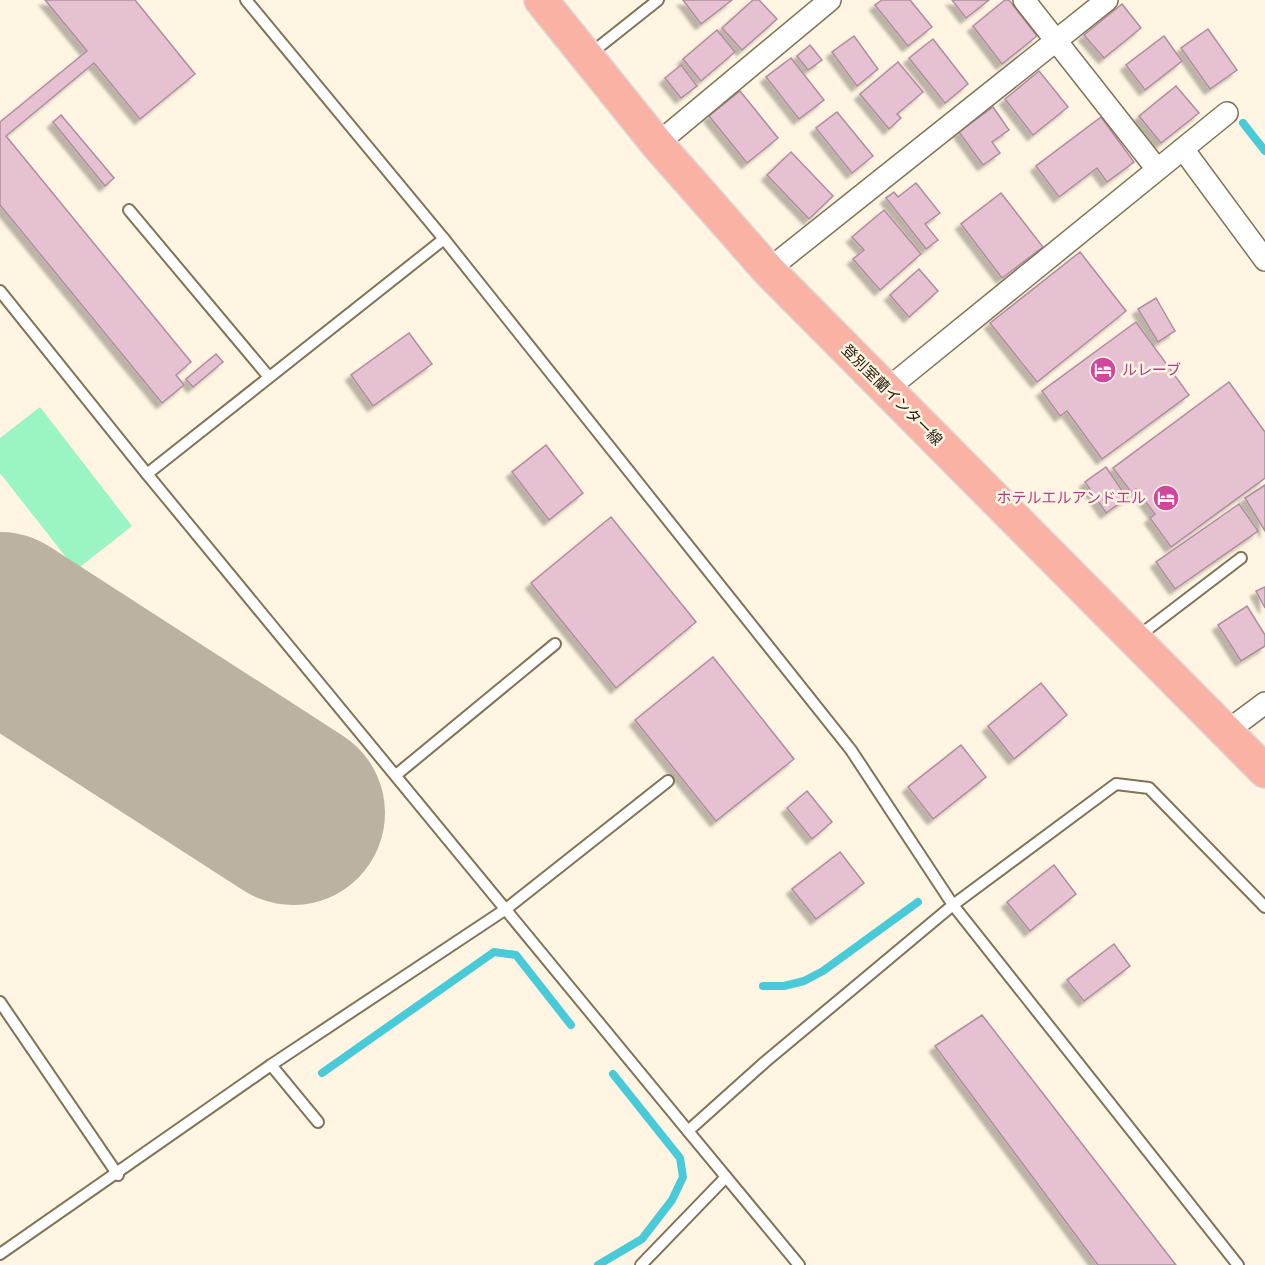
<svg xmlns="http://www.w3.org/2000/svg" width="1265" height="1265" viewBox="0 0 1265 1265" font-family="'Work Sans','Noto Sans JP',sans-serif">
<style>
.green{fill:#9af4c4}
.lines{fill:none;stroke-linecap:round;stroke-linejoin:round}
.stream{stroke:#48cad8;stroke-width:8}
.runway{stroke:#bcb2a2;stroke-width:184}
.building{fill:#e5c1d2;stroke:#af8d9e;stroke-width:1.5;filter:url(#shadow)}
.lane-casing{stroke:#817355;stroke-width:14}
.street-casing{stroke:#817355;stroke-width:24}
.primary-casing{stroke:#dcdbd9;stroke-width:36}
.lane{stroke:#fff;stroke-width:10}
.street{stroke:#fff;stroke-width:21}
.primary{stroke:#fab2a4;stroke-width:33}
.labels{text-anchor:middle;stroke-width:5;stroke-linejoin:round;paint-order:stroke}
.hotel-label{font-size:15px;fill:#b23c85;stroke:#fff5e2;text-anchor:start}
.street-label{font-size:15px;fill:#262014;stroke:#fff5e2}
</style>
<defs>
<filter id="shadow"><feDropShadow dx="-5.5" dy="5.5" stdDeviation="1.5" flood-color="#0004"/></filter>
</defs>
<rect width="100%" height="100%" fill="#fff5e2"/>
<!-- green -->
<path class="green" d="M40 407 132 526 76 570 0 473V438Z"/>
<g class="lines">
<!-- stream -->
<g class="stream">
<path d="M1243 123 1265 151"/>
<path d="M763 986H784L804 981 823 971 918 902"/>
<path d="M322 1073 494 952 516 955 571 1025"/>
<path d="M598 1265 642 1239 672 1200 683 1177 680 1158 613 1074"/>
</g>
<!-- runway -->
<path class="runway" d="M0 624 293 813"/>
</g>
<!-- building -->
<g class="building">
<path d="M45 0H135L195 74 140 119 94 63 6 136 191 362 176 375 184 385 162 403 0 205V122L87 51Z"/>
<path d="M683 0H732L701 24Z"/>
<path d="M753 0H759L777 19 742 50 722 28Z"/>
<path d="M882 0H910L932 27 908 46 875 5Z"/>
<path d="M952 0H989L966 18Z"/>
<path d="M1005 0H1009L1037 36 1002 64 973 26Z"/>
<path d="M1122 4 1141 28 1104 58 1084 35Z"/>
<path d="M1208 29 1237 70 1210 89 1181 48Z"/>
<path d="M717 30 735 52 701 81 683 59Z"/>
<path d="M854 36 878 69 857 86 832 52Z"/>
<path d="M1164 36 1182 61 1145 90 1126 65Z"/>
<path d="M933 39 968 84 945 103 909 58Z"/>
<path d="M810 45 822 60 808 70 797 56Z"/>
<path d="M791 58 824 100 799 119 766 77Z"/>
<path d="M898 62 923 92 897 114 901 118 889 129 860 94Z"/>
<path d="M681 65 697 86 681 98 665 78Z"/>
<path d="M1039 71 1068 107 1033 135 1005 99Z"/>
<path d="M1176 86 1199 113 1161 143 1139 116Z"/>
<path d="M740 91 778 138 747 163 709 116Z"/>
<path d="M993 107 1009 130 992 142 1000 153 983 165 959 132Z"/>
<path d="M837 112 873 156 852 173 816 128Z"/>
<path d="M61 115 114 178 105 186 53 122Z"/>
<path d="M1101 117 1134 162 1107 182 1097 168 1059 197 1036 166Z"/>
<path d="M791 152 833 196 809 219 767 175Z"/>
<path d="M916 183 940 213 925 224 938 240 926 249 886 198 894 192 898 197Z"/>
<path d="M1001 193 1043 247 1002 278 961 224Z"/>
<path d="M884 210 921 254 880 290 853 259 864 250 852 237Z"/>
<path d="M1080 252 1126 311 1037 382 990 323Z"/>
<path d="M919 269 938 291 909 317 890 295Z"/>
<path d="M1156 298 1175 331 1158 342 1138 309Z"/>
<path d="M1136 322 1189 395 1102 459 1067 411 1060 416 1042 391Z"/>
<path d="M409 333 432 364 373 406 351 375Z"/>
<path d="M216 354 223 362 193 387 186 379Z"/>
<path d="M1229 382 1265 432V478L1171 547 1150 518 1155 514 1136 489 1131 492 1113 468Z"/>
<path d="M546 445 583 493 549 520 512 472Z"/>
<path d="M1106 467 1127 498 1106 513 1085 482Z"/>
<path d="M1265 485V531L1245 498Z"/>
<path d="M1239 504 1258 531 1175 589 1156 562Z"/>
<path d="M611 517 696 622 616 688 531 583Z"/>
<path d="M1265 587V608L1256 591Z"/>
<path d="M1247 606 1265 635V646L1241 661 1218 625Z"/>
<path d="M713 657 794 759 716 821 635 720Z"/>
<path d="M1041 683 1067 715 1014 759 988 726Z"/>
<path d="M961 745 986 777 933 819 908 787Z"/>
<path d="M807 791 832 822 812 839 787 808Z"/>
<path d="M840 852 864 883 816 919 792 889Z"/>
<path d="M1054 865 1076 894 1030 931 1007 902Z"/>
<path d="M1114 944 1130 966 1084 1001 1067 980Z"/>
<path d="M982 1015 1176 1265H1098L935 1046Z"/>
</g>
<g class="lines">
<defs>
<g id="lane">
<path d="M246 0 444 239 851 750 953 905 1238 1265"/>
<path d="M590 54 658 0"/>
<path d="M129 210 269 377"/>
<path d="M0 291 147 474 688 1131"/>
<path d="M147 474 444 239"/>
<path d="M1136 638 1241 558"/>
<path d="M396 775 555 644"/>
<path d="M0 1002 118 1175"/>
<path d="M271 1065 318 1122"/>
<path d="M0 1254 271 1065 506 909 668 781"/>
<path d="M641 1265 726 1177"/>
<path d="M799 1265 688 1131 765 1062 953 905 1116 784 1149 788 1265 907"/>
</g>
<g id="street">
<path d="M1024 0 1157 169"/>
<path d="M657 144 830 0"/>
<path d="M1183 149 1265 260"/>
<path d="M768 270 1107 0"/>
<path d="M886 390 1227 113"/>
<path d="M1226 732 1265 703"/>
</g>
<path id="primary" d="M541 0 657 144 768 270 1265 771"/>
</defs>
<!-- lane casing -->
<use href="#lane" class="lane-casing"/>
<!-- street casing -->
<use href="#street" class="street-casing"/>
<!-- primary casing -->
<use href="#primary" class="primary-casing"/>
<!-- lane -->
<use href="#lane" class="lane"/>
<!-- street -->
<use href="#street" class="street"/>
<!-- primary -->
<use href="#primary" class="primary"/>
</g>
<!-- icons -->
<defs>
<symbol id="hotel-disc" viewBox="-11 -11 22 22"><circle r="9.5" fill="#d1479c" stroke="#fff5e2"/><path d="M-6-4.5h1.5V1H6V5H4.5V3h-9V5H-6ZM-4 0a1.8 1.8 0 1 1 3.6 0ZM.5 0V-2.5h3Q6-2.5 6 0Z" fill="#fff"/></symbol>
</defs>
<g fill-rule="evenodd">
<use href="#hotel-disc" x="1088" y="355" width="30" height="30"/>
<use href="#hotel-disc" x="1151" y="483" width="30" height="30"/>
</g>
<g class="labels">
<!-- hotel labels -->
<g class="hotel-label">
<text x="1122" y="375">ルレーブ</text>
<text x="1146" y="503" text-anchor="end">ホテルエルアンドエル</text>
</g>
<!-- street labels -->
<g class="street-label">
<text transform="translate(892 395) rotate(45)" y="5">登別室蘭インター線</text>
</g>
</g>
</svg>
